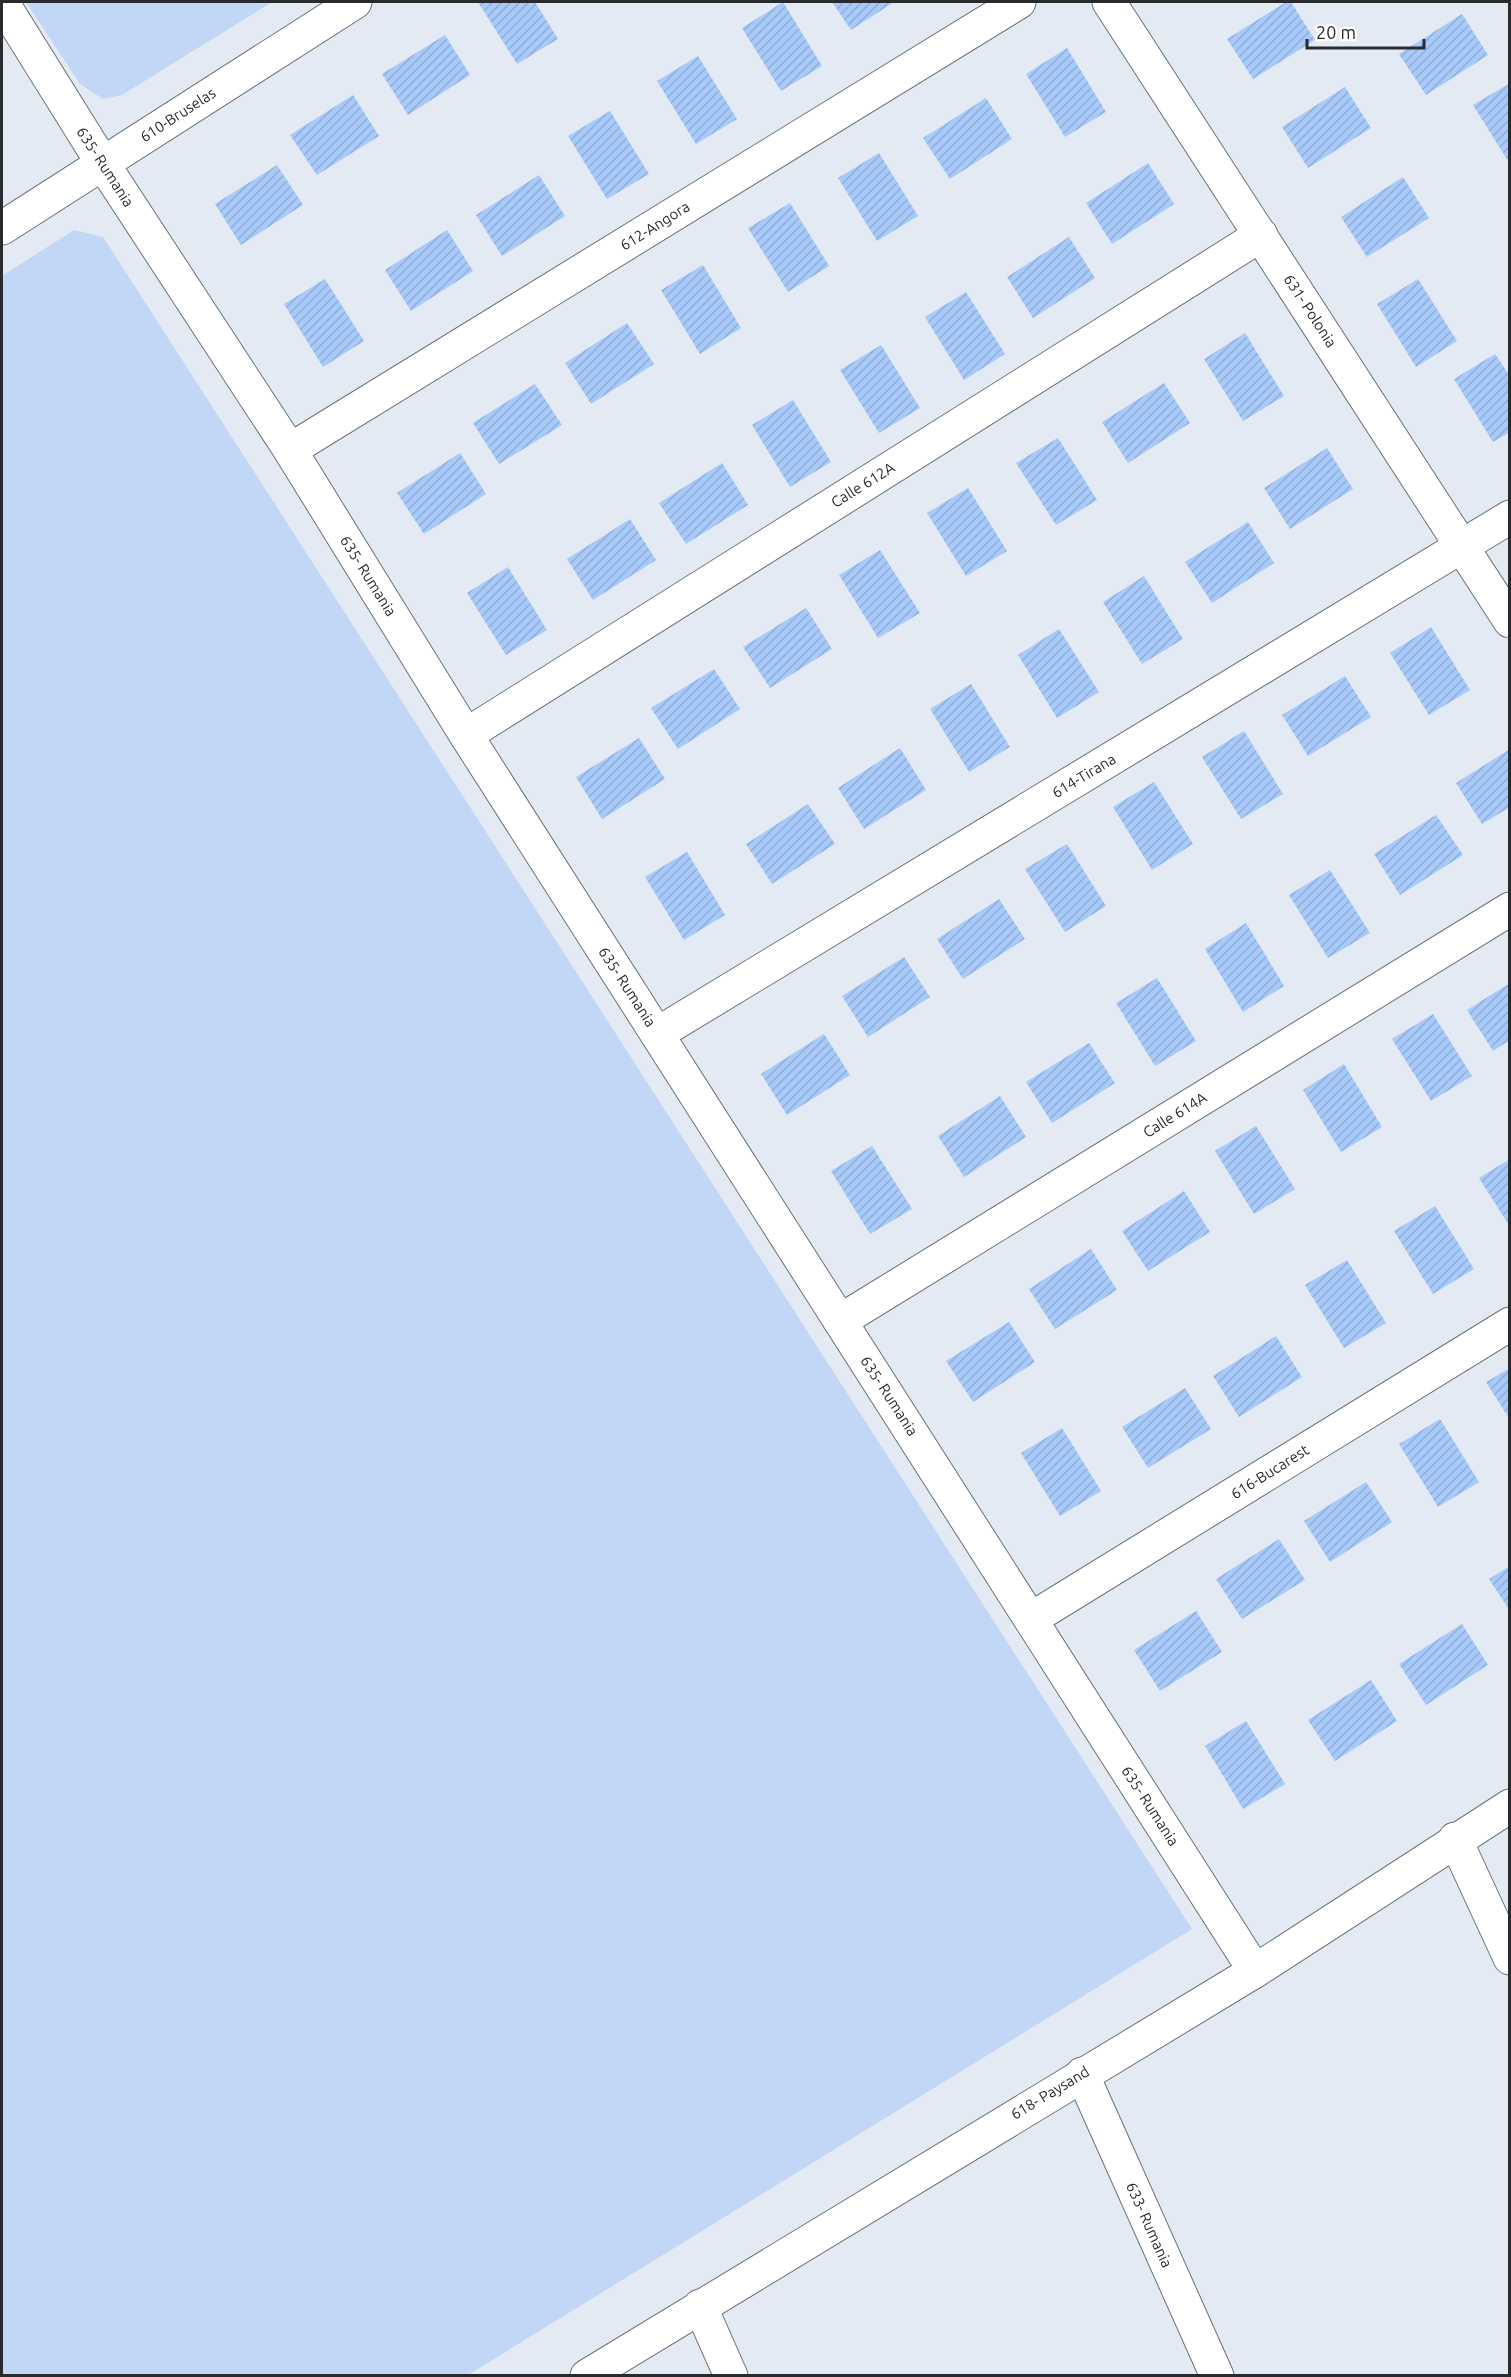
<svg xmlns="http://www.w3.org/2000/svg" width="1511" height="2377" viewBox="0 0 1511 2377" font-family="Ubuntu,sans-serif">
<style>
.green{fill:#c1d7f5}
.building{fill:url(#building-hatch)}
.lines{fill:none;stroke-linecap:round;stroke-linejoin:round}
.street-casing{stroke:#6b7179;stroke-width:35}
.street{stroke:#fff;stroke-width:33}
.labels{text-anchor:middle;stroke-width:4.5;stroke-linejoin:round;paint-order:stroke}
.street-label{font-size:15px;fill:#282a2e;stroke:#fff}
</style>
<defs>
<pattern id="building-hatch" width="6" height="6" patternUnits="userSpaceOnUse" patternTransform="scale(1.5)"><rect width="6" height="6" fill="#a8cafa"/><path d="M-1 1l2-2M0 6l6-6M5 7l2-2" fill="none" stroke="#91aed7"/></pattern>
</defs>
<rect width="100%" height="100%" fill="#e3eaf3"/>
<!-- green -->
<g class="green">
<path d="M26 2H272L122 95 103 99 80 84Z"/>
<path d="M74 230 103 237 1192 1929 468 2375H2V276Z"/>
</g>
<!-- building -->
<g class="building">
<path d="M478 2H535L558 39 517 64Z"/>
<path d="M783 2 822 66 781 91 742 28Z"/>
<path d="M832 2H894L851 30Z"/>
<path d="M1286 2H1291L1315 40 1253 79 1227 39Z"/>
<path d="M1462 14 1488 55 1426 95 1399 54Z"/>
<path d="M445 35 470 75 408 115 382 74Z"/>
<path d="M1067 48 1106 112 1065 137 1026 74Z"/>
<path d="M698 56 737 119 696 144 657 81Z"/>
<path d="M1510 83V164L1473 105Z"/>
<path d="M1345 87 1371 128 1308 168 1282 127Z"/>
<path d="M353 95 379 136 317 175 290 135Z"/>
<path d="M986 98 1012 139 950 179 923 138Z"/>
<path d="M610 111 649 174 607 199 568 136Z"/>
<path d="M879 153 918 216 877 241 838 178Z"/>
<path d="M1148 163 1174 204 1112 244 1086 203Z"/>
<path d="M277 165 303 205 241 245 215 204Z"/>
<path d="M539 175 565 216 502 256 476 215Z"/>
<path d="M1403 177 1429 218 1367 257 1341 217Z"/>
<path d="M790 203 829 266 788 292 748 228Z"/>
<path d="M447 230 473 271 411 311 385 270Z"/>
<path d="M1069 237 1095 278 1033 318 1007 277Z"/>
<path d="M703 265 741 328 700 354 661 290Z"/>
<path d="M325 279 364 341 323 367 284 304Z"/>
<path d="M1418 279 1457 341 1416 367 1377 304Z"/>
<path d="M966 292 1005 354 964 380 925 317Z"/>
<path d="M627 323 654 364 591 404 565 363Z"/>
<path d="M1245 333 1284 396 1243 421 1204 359Z"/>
<path d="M881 345 920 408 879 433 840 370Z"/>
<path d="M1495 354 1510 376V432L1493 442 1454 379Z"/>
<path d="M1164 383 1190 423 1128 463 1102 422Z"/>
<path d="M535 384 562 425 499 464 473 423Z"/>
<path d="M793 400 831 462 790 487 752 425Z"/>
<path d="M1058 438 1097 500 1056 525 1016 463Z"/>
<path d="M1327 448 1353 489 1290 529 1264 488Z"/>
<path d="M460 453 486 494 424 534 397 493Z"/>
<path d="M722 463 748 505 686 544 659 503Z"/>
<path d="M968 488 1007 551 966 576 927 513Z"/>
<path d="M630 519 656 560 593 600 567 559Z"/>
<path d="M1248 522 1274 563 1212 603 1185 562Z"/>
<path d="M880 550 920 613 878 638 839 575Z"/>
<path d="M508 567 547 630 506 655 467 593Z"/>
<path d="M1144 576 1183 639 1142 664 1103 602Z"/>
<path d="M806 608 832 649 770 688 743 647Z"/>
<path d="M1431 627 1470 690 1429 715 1390 653Z"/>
<path d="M1059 629 1099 692 1057 718 1018 655Z"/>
<path d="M714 669 740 709 678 749 651 708Z"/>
<path d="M1345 676 1371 717 1308 756 1282 715Z"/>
<path d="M971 684 1010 747 969 772 930 709Z"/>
<path d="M1244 731 1283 794 1241 819 1202 757Z"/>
<path d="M639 738 665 779 602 819 576 777Z"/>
<path d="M900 748 926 790 864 829 838 788Z"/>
<path d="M1510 749V807L1482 824 1456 783Z"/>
<path d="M1154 782 1193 844 1152 870 1113 807Z"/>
<path d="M808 804 835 844 772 884 746 844Z"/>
<path d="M1436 815 1463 855 1400 895 1374 854Z"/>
<path d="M1067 844 1106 906 1065 932 1025 869Z"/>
<path d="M687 852 725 915 684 940 645 877Z"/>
<path d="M1330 870 1370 933 1328 958 1289 895Z"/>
<path d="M999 899 1025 939 963 979 937 939Z"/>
<path d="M1246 923 1284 986 1243 1012 1205 949Z"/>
<path d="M904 957 930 997 868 1037 842 996Z"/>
<path d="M1157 978 1196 1041 1155 1066 1116 1003Z"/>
<path d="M1510 983V1040L1493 1051 1467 1010Z"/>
<path d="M1433 1014 1472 1076 1431 1101 1392 1039Z"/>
<path d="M824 1034 850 1075 787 1115 761 1074Z"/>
<path d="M1089 1043 1115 1083 1052 1123 1026 1082Z"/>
<path d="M1344 1064 1382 1127 1341 1152 1303 1090Z"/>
<path d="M1000 1096 1026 1137 964 1177 938 1136Z"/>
<path d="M1256 1126 1295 1189 1254 1214 1215 1151Z"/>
<path d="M872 1146 912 1209 870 1234 831 1171Z"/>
<path d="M1510 1159V1227L1479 1178Z"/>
<path d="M1184 1191 1210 1232 1148 1271 1122 1231Z"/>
<path d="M1435 1206 1474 1269 1433 1294 1394 1231Z"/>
<path d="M1091 1249 1117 1290 1055 1329 1029 1289Z"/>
<path d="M1347 1260 1386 1323 1344 1348 1305 1285Z"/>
<path d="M1009 1322 1035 1362 973 1402 946 1361Z"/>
<path d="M1276 1336 1302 1377 1239 1417 1213 1376Z"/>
<path d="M1510 1368V1420L1486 1382Z"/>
<path d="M1185 1388 1211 1429 1148 1468 1122 1427Z"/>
<path d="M1440 1419 1479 1482 1438 1507 1399 1444Z"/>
<path d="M1062 1428 1101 1491 1060 1516 1021 1453Z"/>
<path d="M1366 1482 1392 1522 1330 1562 1304 1521Z"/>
<path d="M1279 1539 1305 1580 1242 1619 1216 1579Z"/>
<path d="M1510 1566V1611L1489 1579Z"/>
<path d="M1196 1611 1222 1652 1160 1691 1134 1650Z"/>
<path d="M1462 1624 1488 1665 1426 1705 1399 1664Z"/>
<path d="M1371 1680 1397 1721 1335 1761 1308 1720Z"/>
<path d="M1246 1721 1285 1784 1243 1809 1205 1746Z"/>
</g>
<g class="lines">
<defs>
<g id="street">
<path d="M2 2 103 164 290 450 466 735 1255 1971"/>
<path d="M1109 2 1510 621"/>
<path d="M2 228 355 2"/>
<path d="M290 450 1019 2"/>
<path d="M466 735 1261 235"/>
<path d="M657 1034 1510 517"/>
<path d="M840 1321 1510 909"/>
<path d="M1031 1619 1510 1324"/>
<path d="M1455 1839 1510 1958"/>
<path d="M1082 2074 1217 2376"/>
<path d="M700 2306 731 2376"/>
<path d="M587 2376 1255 1971 1510 1806"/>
</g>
</defs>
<!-- street casing -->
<use href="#street" class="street-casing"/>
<!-- street -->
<use href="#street" class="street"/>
</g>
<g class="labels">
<!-- street labels -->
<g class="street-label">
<text transform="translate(178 115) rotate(-33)" y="5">610-Bruselas</text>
<text transform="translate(105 167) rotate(57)" y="5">635- Rumania</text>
<text transform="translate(655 226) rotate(-32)" y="5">612-Angora</text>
<text transform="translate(1310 311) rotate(57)" y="5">631- Polonia</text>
<text transform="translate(863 485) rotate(-32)" y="5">Calle 612A</text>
<text transform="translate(368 576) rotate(58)" y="5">635- Rumania</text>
<text transform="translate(1084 776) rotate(-31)" y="5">614-Tirana</text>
<text transform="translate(627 987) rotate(57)" y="5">635- Rumania</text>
<text transform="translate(1175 1115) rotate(-32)" y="5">Calle 614A</text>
<text transform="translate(889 1396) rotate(57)" y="5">635- Rumania</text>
<text transform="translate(1270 1472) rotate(-32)" y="5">616-Bucarest</text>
<text transform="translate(1150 1806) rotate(57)" y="5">635- Rumania</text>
<text transform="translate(1050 2093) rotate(-31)" y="5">618- Paysand</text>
<text transform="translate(1149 2225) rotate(66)" y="5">633- Rumania</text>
</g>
</g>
<!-- border -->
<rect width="1511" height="2377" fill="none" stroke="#282a2e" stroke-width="6"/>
<!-- scale -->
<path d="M1307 39v9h117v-9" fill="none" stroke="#282a2e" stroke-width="3"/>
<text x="1316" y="39" font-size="18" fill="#282a2e" stroke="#ffffff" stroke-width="4.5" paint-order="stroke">20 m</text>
</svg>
